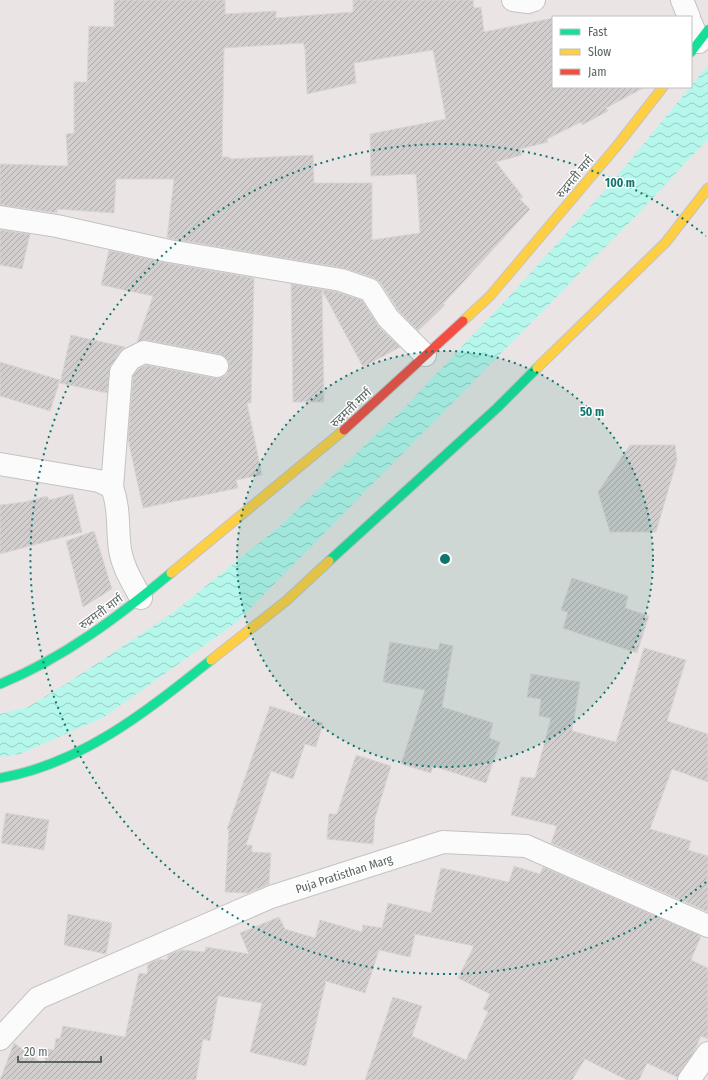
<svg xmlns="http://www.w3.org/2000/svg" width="708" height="1080" viewBox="0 0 708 1080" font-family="'Fira Sans Condensed','Noto Sans Devanagari',sans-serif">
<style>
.water{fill:url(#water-waves)}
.building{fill:url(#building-hatch);stroke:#dad4d3;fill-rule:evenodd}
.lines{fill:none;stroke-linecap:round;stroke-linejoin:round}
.street-casing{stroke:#c3c3c2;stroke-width:24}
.fast-casing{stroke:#c4c4c4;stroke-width:11}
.slow-casing{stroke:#c4c4c4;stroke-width:11}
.jam-casing{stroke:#c4c4c4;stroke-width:11}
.street{stroke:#fcfbfb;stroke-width:22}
.fast{stroke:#16e098;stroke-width:9}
.slow{stroke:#ffcf43;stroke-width:9}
.jam{stroke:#f24e42;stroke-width:9}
.ring{fill:none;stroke:#0f766e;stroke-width:2;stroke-dasharray:2 4}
.labels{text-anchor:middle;stroke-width:3;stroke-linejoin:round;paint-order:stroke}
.street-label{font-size:12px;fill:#596362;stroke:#fff}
.centre{fill:#0f766e;stroke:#fff;stroke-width:2}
.ring-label{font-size:12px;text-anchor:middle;font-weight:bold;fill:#0f766e;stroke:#fff;stroke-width:3;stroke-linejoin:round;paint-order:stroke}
</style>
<defs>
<pattern id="water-waves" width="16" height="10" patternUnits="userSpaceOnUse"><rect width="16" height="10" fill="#b6f7ec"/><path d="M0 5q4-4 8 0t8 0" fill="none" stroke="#97ccc3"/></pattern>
<pattern id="building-hatch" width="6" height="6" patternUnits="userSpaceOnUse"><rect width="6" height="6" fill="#d2cece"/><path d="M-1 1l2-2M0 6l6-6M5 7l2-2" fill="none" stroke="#adabab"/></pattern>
</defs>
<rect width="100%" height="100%" fill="#eae5e4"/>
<!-- water -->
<path class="water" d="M708 65V139L631 221 237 622 104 717 20 754 0 757V714L28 707 66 684 174 612 281 525 405 407 517 288 614 180Z"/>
<!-- building -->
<g class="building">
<path d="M114 0H225V14L276 11V18L353 12V0H473L474 8 481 7 484 32 553 18V87H645L606 108 608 111 582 125 581 122 547 139 548 142 520 149 522 155 496 162 523 197 520 199 530 209 443 304 445 305 418 331 398 310 381 283 374 278 343 268 167 238 174 179H116L114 213 57 209V213L0 205V164L68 166 66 134 74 133V82H87L89 26 114 27ZM303 43 305 49 307 94 356 83 354 63 433 50 446 119 370 134 371 176 416 174 420 233 372 240V183H314L313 155 230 159V157H222L224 48Z"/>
<path d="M0 230 30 234 22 269 0 265Z"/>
<path d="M109 250 167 263 254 278 251 403H247L262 475 236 480 238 488 143 508 128 439 133 376 138 369 146 365 215 378H221L227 374 229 368V362L225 357 219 354 146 340 137 342 153 296 101 285Z"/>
<path d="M291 284 338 292 362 300 379 327 400 347 363 367 322 290 324 402H293Z"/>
<path d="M71 335 125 347 111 365 107 393 60 383Z"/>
<path d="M0 362 60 380 50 411 0 396Z"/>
<path d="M630 445H675L677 460 656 532H610L598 492Z"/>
<path d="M73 494 82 532 0 554V505L25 502 47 496 49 500Z"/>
<path d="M94 531 112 589 83 607 66 541Z"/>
<path d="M572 578 628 596 625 608 649 616 637 653 563 628 568 612 561 610Z"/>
<path d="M390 642 438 650 440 643 453 646 442 707 493 723 489 738 500 742 486 783 433 766 431 773 401 764 425 690 383 682Z"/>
<path d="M644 648 686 660 667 721 708 734V782L672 769 650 829 691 841 688 850 708 856V912L551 843 557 826 511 815 521 777 535 778 551 718 539 716 541 699 527 697 531 674 580 682 572 731 616 742Z"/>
<path d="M270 706 323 723 316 747 305 744 293 779 271 771 246 845H252V852L271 853 269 884 248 893 225 892 229 829H227Z"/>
<path d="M356 755 391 766 375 818 373 844 327 839 329 814H337Z"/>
<path d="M6 813 49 820 44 850 1 843Z"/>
<path d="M514 866 540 874 543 867 701 936 691 960 708 968V1039L701 1036 693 1053 677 1077 647 1063 639 1080H627L585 1059 572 1080H365L393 997 422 1006 412 1036 466 1060 488 1012 483 1009 490 994 458 978 474 946 415 934 410 957 379 950 365 993 326 981 306 1066 250 1052 262 1003 218 996 210 1041 203 1039 196 1080H0L14 1043 44 1065 47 1049 54 1050 56 1038 60 1039 63 1026 125 1037 139 973 147 974 148 964 159 959 167 960 168 955 181 950 205 952 206 947 249 954 240 933 279 917 285 929 315 938 320 920 362 932 363 925 382 928 388 903 431 913 441 868 509 882Z"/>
<path d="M68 914 112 923 106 954 64 945Z"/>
</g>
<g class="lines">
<defs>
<g id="street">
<path d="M513 0 528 2 534 0"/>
<path d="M682 0 689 17"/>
<path d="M691 23 699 42"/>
<path d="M0 217 57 226 169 251 341 280 370 290 388 318 425 355"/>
<path d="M0 464 99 481 112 487C120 509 117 528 120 550 123 568 133 583 141 598"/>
<path d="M112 487 121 372 130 359 144 352 217 366"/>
<path d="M0 1039 38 998 271 897 443 842 526 846 708 926"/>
<path d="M689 1080 708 1053"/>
</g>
<g id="fast">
<path d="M691 52 708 30"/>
<path d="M329 561 497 408 537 368"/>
<path d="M0 684C64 658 119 616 171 573"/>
<path d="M0 778C82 764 148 710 211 660"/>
</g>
<g id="slow">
<path d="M463 321 490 296 616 147 663 87"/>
<path d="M537 368 666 242 708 188"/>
<path d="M171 573 344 430"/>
<path d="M211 660 286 601 329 561"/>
</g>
<path id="jam" d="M344 430 463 321"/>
</defs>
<!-- street casing -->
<use href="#street" class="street-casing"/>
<!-- fast casing -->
<use href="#fast" class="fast-casing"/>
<!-- slow casing -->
<use href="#slow" class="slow-casing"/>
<!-- jam casing -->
<use href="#jam" class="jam-casing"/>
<!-- street -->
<use href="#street" class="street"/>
<!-- fast -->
<use href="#fast" class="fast"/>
<!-- slow -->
<use href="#slow" class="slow"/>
<!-- jam -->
<use href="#jam" class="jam"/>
</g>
<!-- distance rings -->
<circle cx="445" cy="559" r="208" fill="#0f766e" fill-opacity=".12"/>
<g class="ring">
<circle cx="445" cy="559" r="208"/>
<path d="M706 882A415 415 0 1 1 706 236"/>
</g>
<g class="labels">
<!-- street labels -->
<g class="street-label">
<text transform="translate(575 177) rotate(-50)" y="4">रुद्रमती मार्ग</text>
<text transform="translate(351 408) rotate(-43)" y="4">रुद्रमती मार्ग</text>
<text transform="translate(101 612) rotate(-36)" y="4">रुद्रमती मार्ग</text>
<text transform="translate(344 874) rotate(-18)" y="4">Puja Pratisthan Marg</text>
</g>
</g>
<circle cx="445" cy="559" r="6" class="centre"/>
<g class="ring-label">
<text x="620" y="187">100 m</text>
<text x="592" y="416">50 m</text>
</g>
<!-- legend -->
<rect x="552" y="16" width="140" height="72" fill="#ffffff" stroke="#bdc1c0"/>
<rect x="560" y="29" width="20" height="6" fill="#16e098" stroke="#bdc1c0"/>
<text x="588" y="36" font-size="12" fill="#596362">Fast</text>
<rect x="560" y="49" width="20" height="6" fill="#ffcf43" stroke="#bdc1c0"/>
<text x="588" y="56" font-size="12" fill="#596362">Slow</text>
<rect x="560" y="69" width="20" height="6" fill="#f24e42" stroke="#bdc1c0"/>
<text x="588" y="76" font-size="12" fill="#596362">Jam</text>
<!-- scale -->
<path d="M18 1056v6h83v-6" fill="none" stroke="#596362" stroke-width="2"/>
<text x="24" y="1056" font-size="12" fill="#596362" stroke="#ffffff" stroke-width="3" paint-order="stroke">20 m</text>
</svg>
